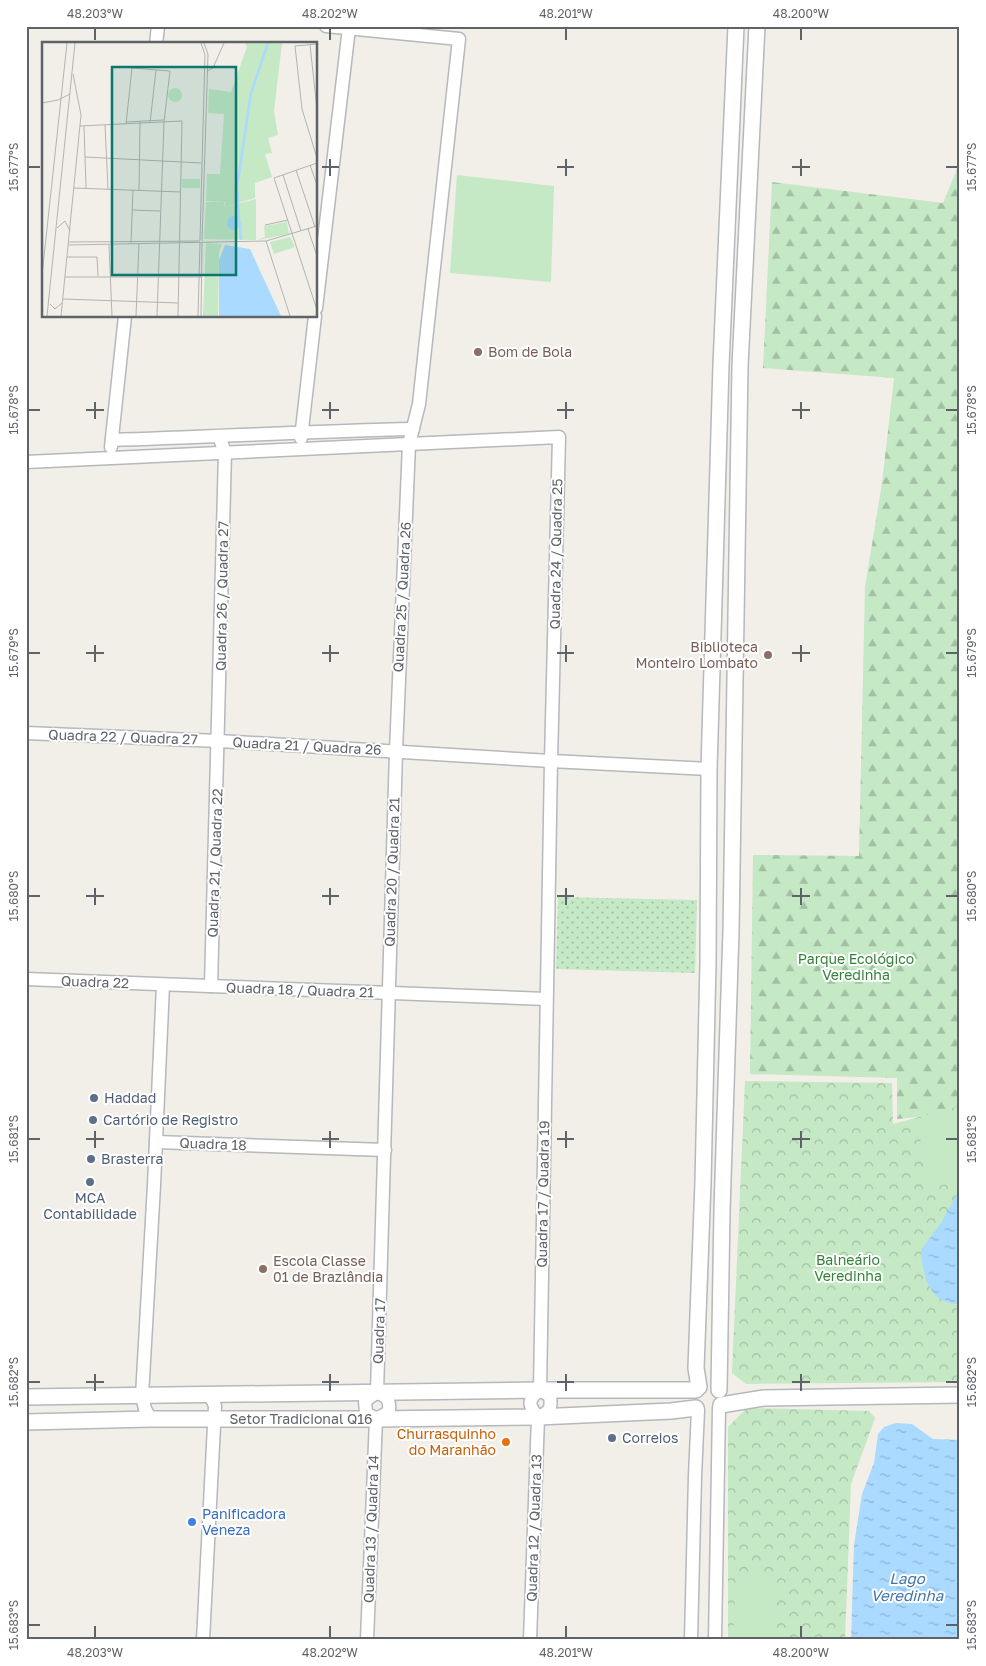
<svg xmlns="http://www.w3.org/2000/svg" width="986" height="1666" viewBox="0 0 986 1666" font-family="'Golos Text',sans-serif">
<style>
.grass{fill:url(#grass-dots)}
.forest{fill:url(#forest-firs)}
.park{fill:url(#park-crowns)}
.pitch{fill:#c5e8c5}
.water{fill:url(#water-ripples)}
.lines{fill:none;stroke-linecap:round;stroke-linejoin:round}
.minor-casing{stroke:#b5b8bc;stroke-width:15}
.tertiary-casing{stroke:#b5b8bc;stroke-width:18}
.minor{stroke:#fff;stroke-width:12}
.tertiary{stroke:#fff;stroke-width:15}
.ticks{fill:none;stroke:#5f6368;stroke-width:2}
.education-dot{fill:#8d6e63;stroke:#fff;stroke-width:2}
.service-dot{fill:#5c6f8a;stroke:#fff;stroke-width:2}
.food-dot{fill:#e8710a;stroke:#fff;stroke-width:2}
.shop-dot{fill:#3f7fe0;stroke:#fff;stroke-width:2}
.labels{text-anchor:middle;stroke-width:4;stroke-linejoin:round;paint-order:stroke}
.education-label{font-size:14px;fill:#785e54;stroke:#fff;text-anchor:start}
.street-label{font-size:14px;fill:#5f6368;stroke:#fff}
.park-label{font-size:14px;fill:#348238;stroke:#fff}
.service-label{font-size:14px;fill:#4e5e75;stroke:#fff;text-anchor:start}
.food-label{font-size:14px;fill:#c56008;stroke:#fff;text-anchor:end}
.shop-label{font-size:14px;fill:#366cbe;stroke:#fff;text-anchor:start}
.water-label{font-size:15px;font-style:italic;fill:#4174aa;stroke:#fff}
.inset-river{fill:none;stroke:#aadaff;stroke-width:2.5}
.inset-road{fill:none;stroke:#b3b3b1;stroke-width:1}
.view{fill:#0f766e;fill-opacity:0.15;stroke:#0f766e;stroke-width:2.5}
.inset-edge{fill:none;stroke:#5f6368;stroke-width:2.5}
.neatline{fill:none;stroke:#5f6368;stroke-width:2}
.ticks-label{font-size:12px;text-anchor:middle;fill:#5f6368}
</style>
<defs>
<pattern id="grass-dots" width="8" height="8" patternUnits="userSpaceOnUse" patternTransform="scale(1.25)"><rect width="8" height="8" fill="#c5e8c5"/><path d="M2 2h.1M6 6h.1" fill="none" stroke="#a3c0a4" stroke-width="1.8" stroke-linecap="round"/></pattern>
<pattern id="forest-firs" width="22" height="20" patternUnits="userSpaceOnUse" patternTransform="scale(1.25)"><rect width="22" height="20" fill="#c5e8c5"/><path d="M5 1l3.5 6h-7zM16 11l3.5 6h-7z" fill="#a3c0a4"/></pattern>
<pattern id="park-crowns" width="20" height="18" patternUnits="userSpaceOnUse" patternTransform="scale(1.25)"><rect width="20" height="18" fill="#c5e8c5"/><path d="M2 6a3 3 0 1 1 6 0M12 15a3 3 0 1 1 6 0" fill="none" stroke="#a3c0a4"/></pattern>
<pattern id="water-ripples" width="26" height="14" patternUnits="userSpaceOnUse" patternTransform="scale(1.25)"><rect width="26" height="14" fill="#aadaff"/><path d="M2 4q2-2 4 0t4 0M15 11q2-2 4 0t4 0" fill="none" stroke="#8eb4d2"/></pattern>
</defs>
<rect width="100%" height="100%" fill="#f1efe8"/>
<!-- grass -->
<path class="grass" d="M558 897 697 900 695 973 556 969Z"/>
<!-- forest -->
<path class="forest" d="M960 162V1109L928 1116 897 1119V1078L750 1074 753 855 859 856 865 587 882 483 894 378 763 368 772 182 943 203Z"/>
<!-- park -->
<g class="park">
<path d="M745 1081 892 1083 893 1124 960 1106V1382L746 1384 732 1373Z"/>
<path d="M747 1408 869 1411 875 1418 851 1484 845 1640H728V1427Z"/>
</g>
<!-- pitch -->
<g class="pitch">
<path d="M457 175 554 186 551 282 450 273Z"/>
<path d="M960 1111V1181L928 1188 924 1152 914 1119Z"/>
<path d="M736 1577H776L774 1640H733Z"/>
</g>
<!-- water -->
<g class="water">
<path d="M958 1192H960V1304C928 1304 923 1276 921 1250L941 1223Z"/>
<path d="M896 1423 912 1424 933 1439 960 1440V1640H851L854 1545 862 1494 874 1463 878 1434 884 1427Z"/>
</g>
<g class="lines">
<defs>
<g id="minor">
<path d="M326 26 459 39 419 404 409 444 396 751 377 1392"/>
<path d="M156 44 158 26"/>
<path d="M316 308 349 28"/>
<path d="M301 438 315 316"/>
<path d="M112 440C212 437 312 431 413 429"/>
<path d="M111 447 125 316"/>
<path d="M26 462 559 437 551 761 540 1390"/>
<path d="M26 733 219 741 551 761 709 769"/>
<path d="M26 979 546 999"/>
<path d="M211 986 225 452 219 437"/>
<path d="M156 1142 385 1150"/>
<path d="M538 1417C550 1412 552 1408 550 1396L540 1390"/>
<path d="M538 1417C528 1405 527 1400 540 1390"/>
<path d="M151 1419 145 1409 142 1396 154 1185 163 985"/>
<path d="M376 1419 389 1412C390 1400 388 1397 377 1392"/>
<path d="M376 1419 366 1413 365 1401 377 1392"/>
<path d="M203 1640 215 1406 213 1401 208 1395"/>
<path d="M367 1640 376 1419"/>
<path d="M530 1640 538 1417"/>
<path d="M691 1640 695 1476 698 1410"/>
<path d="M715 1640 719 1408"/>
</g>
<g id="tertiary">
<path d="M699 1387 696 1368 703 1182 708 963 709 769 721 365 736 26"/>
<path d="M719 1390 722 1210 731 931 740 366 757 26"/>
<path d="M26 1397 540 1390H696"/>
<path d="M721 1405 764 1398 960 1395"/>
<path id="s1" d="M26 1422 151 1419H376L538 1417 671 1411 696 1408"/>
</g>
</defs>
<!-- minor casing -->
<use href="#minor" class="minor-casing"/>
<!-- tertiary casing -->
<use href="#tertiary" class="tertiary-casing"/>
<!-- minor -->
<use href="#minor" class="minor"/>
<!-- tertiary -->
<use href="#tertiary" class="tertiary"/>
</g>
<!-- ticks -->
<path class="ticks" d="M95 28V40M330 28V40M566 28V40M801 28V40M330 159V176M566 159V176M801 159V176M28 167H40M322 167H339M557 167H574M792 167H810M946 167H958M95 402V419M330 402V419M566 402V419M801 402V419M28 410H40M86 410H104M322 410H339M557 410H574M792 410H810M946 410H958M95 645V662M330 645V662M566 645V662M801 645V662M28 653H40M86 653H104M322 653H339M557 653H574M792 653H810M946 653H958M95 888V905M330 888V905M566 888V905M801 888V905M28 896H40M86 896H104M322 896H339M557 896H574M792 896H810M946 896H958M95 1131V1148M330 1131V1148M566 1131V1148M801 1131V1148M28 1139H40M86 1139H104M322 1139H339M557 1139H574M792 1139H810M946 1139H958M95 1374V1391M330 1374V1391M566 1374V1391M801 1374V1391M28 1382H40M86 1382H104M322 1382H339M557 1382H574M792 1382H810M946 1382H958M28 1625H40M946 1625H958M95 1626V1638M330 1626V1638M566 1626V1638M801 1626V1638"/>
<!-- markers -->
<g class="education-dot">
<circle cx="478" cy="352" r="5"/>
<circle cx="768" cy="655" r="5"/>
<circle cx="263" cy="1269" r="5"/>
</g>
<g class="service-dot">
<circle cx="94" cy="1098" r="5"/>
<circle cx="93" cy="1120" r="5"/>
<circle cx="91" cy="1159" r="5"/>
<circle cx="90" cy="1182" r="5"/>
<circle cx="612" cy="1438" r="5"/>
</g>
<circle class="food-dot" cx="506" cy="1442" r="5"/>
<circle class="shop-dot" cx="192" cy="1522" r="5"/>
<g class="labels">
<!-- education labels -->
<g class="education-label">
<text x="488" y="357">Bom de Bola</text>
<text x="758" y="652" text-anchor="end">Biblioteca<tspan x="758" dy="16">Monteiro Lombato</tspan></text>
<text x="273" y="1266">Escola Classe<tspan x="273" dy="16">01 de Brazlândia</tspan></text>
</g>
<!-- street labels -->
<g class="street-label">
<text transform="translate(556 554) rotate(-89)" y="5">Quadra 24 / Quadra 25</text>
<text transform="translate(222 596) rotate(-89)" y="5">Quadra 26 / Quadra 27</text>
<text transform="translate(402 597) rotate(-87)" y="5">Quadra 25 / Quadra 26</text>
<text transform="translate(123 737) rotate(2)" y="5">Quadra 22 / Quadra 27</text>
<text transform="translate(307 746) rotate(3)" y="5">Quadra 21 / Quadra 26</text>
<text transform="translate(215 863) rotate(-88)" y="5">Quadra 21 / Quadra 22</text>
<text transform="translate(392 872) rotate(-88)" y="5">Quadra 20 / Quadra 21</text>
<text transform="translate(95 982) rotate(2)" y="5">Quadra 22</text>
<text transform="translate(300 990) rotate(2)" y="5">Quadra 18 / Quadra 21</text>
<text transform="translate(213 1144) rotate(2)" y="5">Quadra 18</text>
<text transform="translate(543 1194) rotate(-89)" y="5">Quadra 17 / Quadra 19</text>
<text transform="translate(379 1331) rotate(-88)" y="5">Quadra 17</text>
<text dy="5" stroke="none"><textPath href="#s1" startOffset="275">Setor Tradicional Q16</textPath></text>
<text transform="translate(534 1528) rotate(-88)" y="5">Quadra 12 / Quadra 13</text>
<text transform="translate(371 1529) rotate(-88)" y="5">Quadra 13 / Quadra 14</text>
</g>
<!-- park labels -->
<g class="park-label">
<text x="856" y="964">Parque Ecológico<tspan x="856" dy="16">Veredinha</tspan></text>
<text x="848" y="1265">Balneário<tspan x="848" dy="16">Veredinha</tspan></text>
</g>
<!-- service labels -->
<g class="service-label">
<text x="104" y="1103">Haddad</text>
<text x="103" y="1125">Cartório de Registro</text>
<text x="101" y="1164">Brasterra</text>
<text x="90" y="1203" text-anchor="middle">MCA<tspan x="90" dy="16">Contabilidade</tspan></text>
<text x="622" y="1443">Correios</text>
</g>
<!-- food labels -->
<g class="food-label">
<text x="496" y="1439">Churrasquinho<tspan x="496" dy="16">do Maranhão</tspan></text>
</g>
<!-- shop labels -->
<g class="shop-label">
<text x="202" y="1519">Panificadora<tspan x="202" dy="16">Veneza</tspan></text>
</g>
<!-- water labels -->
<g class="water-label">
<text x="907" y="1584">Lago<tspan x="907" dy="17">Veredinha</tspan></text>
</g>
</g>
<!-- overview -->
<g transform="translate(42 42)">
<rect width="275" height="275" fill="#f1efe8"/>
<path d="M140 137H158V146H140Z" fill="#c5e8c5"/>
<path d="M203 1H240L232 69 236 93 226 96 230 111 223 112 230 135 213 141V156L183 165V160L164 159 165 132H178L182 72 166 71 167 47 189 50 205 5Z" fill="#c5e8c5"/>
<path d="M214 157V198L162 197 164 160H182L183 165ZM245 180 247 192 216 198 223 195 222 184ZM248 195 253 205 232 212 228 200ZM164 201 180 202 177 211 176 274H161Z" fill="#c5e8c5"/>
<path d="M126 53a7 7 0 1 1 14 0a7 7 0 1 1-14 0Z" fill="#c5e8c5"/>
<path d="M185 181a7 7 0 1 1 14 0a7 7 0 1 1-14 0ZM183 203 208 207 239 274H177V218Z" fill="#aadaff"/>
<path class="inset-river" d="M197 176 195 145 209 51 226 1M198 180 199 198"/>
<path class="inset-road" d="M275 2 253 4 260 67 275 116M268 3 275 67M165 29 171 26 182 1M31 32 39 73M0 61 16 58 28 52M84 80 122 78M108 81 114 28M84 82 90 26 128 29 122 80 115 274M63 83 66 147M38 84 140 79 136 274M42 84 44 146M43 115 159 121M275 121 232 136 275 268M268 123 275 143M254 128 273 185M241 133 259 189M32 146 139 150M97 148 98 79M90 168 118 169M223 183 246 178M15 186 23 179 28 189M266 187 275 214M158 198 163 13 159 1M160 199 166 12 162 1M224 199 248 274M27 200 158 199M89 201 91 148M27 203 224 199 275 184M67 203 70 274M25 215H55L56 234M0 233 25 1M23 235H160M21 257 136 261M8 262 13 267 20 261M5 274 33 1M19 274 39 73M94 274 97 201M156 274 158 201M159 274 160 201"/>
<path class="view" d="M70 25H194V233H70Z"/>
<rect width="275" height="275" class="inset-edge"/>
</g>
<!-- border -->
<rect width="986" height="1666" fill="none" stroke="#ffffff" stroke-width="55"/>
<rect x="28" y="28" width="930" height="1610" class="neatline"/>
<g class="ticks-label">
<text x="95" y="18">48.203°W</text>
<text x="330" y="18">48.202°W</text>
<text x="566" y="18">48.201°W</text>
<text x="801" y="18">48.200°W</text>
<text transform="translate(14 167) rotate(-90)" y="4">15.677°S</text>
<text transform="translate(972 167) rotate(-90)" y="4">15.677°S</text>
<text transform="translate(14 410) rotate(-90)" y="4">15.678°S</text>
<text transform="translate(972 410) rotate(-90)" y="4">15.678°S</text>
<text transform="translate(14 653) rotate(-90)" y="4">15.679°S</text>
<text transform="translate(972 653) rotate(-90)" y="4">15.679°S</text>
<text transform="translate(14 896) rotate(-90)" y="4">15.680°S</text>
<text transform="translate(972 896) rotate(-90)" y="4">15.680°S</text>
<text transform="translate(14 1139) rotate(-90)" y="4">15.681°S</text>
<text transform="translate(972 1139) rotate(-90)" y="4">15.681°S</text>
<text transform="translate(14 1382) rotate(-90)" y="4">15.682°S</text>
<text transform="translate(972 1382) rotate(-90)" y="4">15.682°S</text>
<text transform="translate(14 1625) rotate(-90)" y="4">15.683°S</text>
<text transform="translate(972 1625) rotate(-90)" y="4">15.683°S</text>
<text x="95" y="1657">48.203°W</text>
<text x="330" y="1657">48.202°W</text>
<text x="566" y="1657">48.201°W</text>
<text x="801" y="1657">48.200°W</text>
</g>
</svg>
